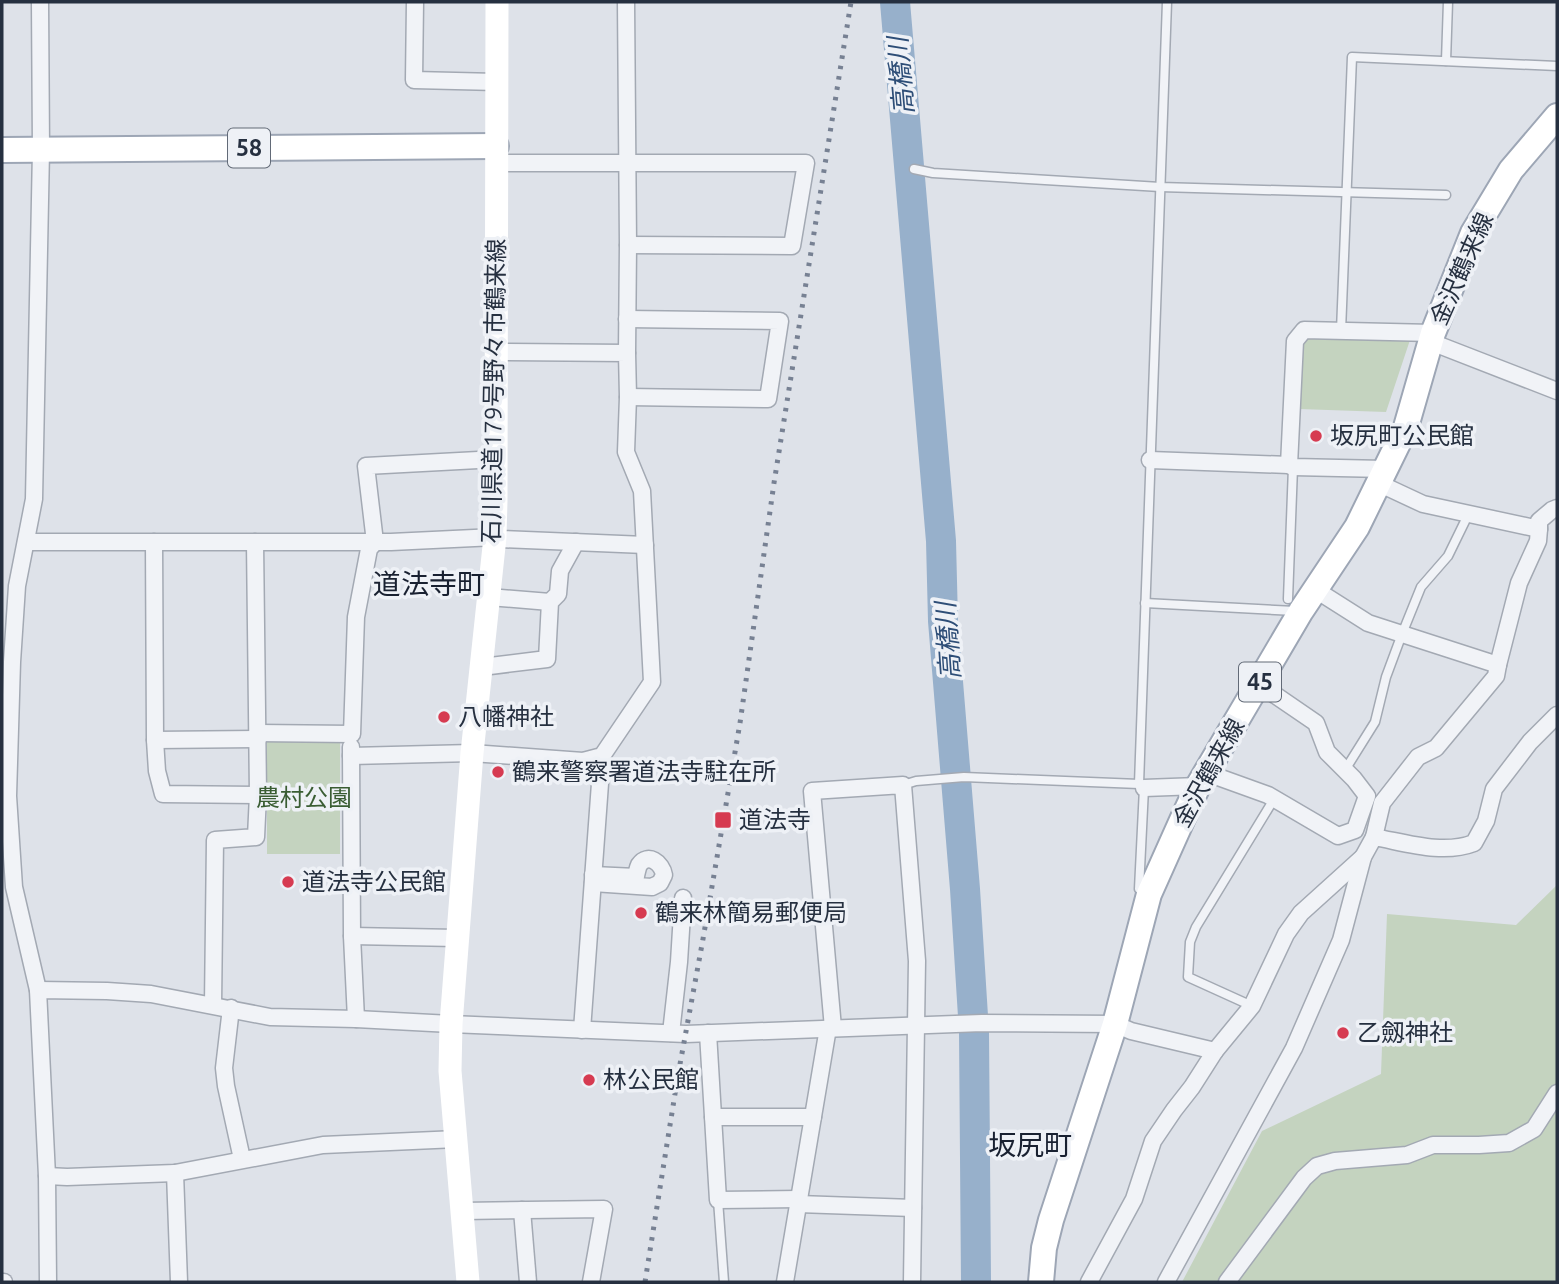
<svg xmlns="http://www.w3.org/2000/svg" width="1559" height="1284" viewBox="0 0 1559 1284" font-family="Ubuntu,'Noto Sans JP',sans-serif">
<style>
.green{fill:#c4d3bf}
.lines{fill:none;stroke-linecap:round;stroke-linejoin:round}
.river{stroke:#97b0cb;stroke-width:30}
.service-casing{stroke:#a3a9b3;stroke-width:11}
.minor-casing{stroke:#a3a9b3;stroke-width:19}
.primary-casing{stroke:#9da6b5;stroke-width:28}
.service{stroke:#f1f3f7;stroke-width:8}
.minor{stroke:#f1f3f7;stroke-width:16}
.secondary{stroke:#fff;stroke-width:23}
.primary{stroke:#fff;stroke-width:24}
.rail{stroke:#778193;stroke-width:5;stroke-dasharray:3.5 7;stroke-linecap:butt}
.poi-dot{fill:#d63b51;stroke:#eef1f6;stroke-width:2.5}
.labels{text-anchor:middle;stroke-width:7;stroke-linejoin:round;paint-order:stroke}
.shield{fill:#eef1f6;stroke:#626a77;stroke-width:2}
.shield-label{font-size:23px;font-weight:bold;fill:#263040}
.street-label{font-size:24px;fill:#263040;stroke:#eef1f6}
.poi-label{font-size:24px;fill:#263040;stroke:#eef1f6;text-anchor:start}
.park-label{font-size:24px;fill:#3a5d33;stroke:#eef1f6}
.water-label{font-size:26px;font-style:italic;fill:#2e4e77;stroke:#eef1f6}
.quarter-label{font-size:28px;fill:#192131;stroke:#eef1f6}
</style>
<rect width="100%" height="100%" fill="#dee2e9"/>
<!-- green -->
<g class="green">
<path d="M1308 336 1410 340 1386 412 1299 409 1301 344Z"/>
<rect x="267" y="741" width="73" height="113"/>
<path d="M1557 885V1282H1182L1262 1131 1381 1074 1387 914 1516 925Z"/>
</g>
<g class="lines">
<!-- river -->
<path class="river" d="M895 2 941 541 943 621 965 889 974 1032 976 1282"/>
<defs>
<g id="service">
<path d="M1446 61 1448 2"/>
<path d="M914 169 933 173 1160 187 1446 195"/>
<path d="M1341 331 1352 57 1557 66"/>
<path d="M1288 599 1293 467"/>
<path d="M1145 603 1295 611"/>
<path d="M1345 770 1375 722 1386 677 1402 634 1421 587 1448 556 1468 515"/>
<path d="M903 785 916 781 964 777 1139 784"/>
<path d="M1147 893 1139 889 1144 788 1139 784 1167 2"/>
<path d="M1252 1006 1188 977 1190 942 1196 927 1274 799"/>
<path d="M718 1200 724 1282"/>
</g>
<g id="minor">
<path d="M415 2 414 80 497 82"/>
<path d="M626 2 628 245 627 353"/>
<path d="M496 163H806L792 246 628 245"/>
<path d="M627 319 780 321 768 399 628 397"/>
<path d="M1431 342 1557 391"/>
<path d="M1150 460 1289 465 1293 467 1385 469"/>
<path d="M1289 465 1295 341 1304 330 1433 333"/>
<path d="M1378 483 1423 504 1539 529V521L1552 510 1557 508"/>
<path d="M26 542H391L495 537 501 539 645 545"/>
<path d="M154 542 155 740 157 771 163 794 258 795 255 542"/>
<path d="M1316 590 1368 623 1498 665 1519 583 1538 541 1539 529"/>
<path d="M489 597 550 602"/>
<path d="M482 667 547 659 550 602 558 594 560 571 576 542"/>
<path d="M258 733 352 734 356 617 369 549 375 542 366 466 497 459"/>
<path d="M155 740 258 739"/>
<path d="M351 747 352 936 356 1019"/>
<path d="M351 756 472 753 583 761 602 756 652 682 642 491 626 452 628 397 627 353 496 352"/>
<path d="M1207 773 1268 795 1338 836 1355 830 1367 796 1354 779 1327 752 1316 723 1259 684"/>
<path d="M1144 788 1198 786"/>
<path d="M1374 837 1382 803 1418 757 1436 748 1496 676 1498 665"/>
<path d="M593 883 652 887 660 883 664 875C662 863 648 852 639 865 638 867 636 875 636 877L593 875"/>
<path d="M352 936 457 938"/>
<path d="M38 990 14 887 8 796 12 662 17 586 34 499 41 150 40 2"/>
<path d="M213 1005 215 840 256 837 258 795"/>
<path d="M231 1008 224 1068 226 1086 242 1159"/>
<path d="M833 1028 812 791 903 785 917 961 912 1282"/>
<path d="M582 1030 602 756"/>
<path d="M671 1033 679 962 683 898"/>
<path d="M708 1033 718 1200 798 1199"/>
<path d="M713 1117H813"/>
<path d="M175 1173 179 1282"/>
<path d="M47 1176 67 1177 175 1173 323 1145 457 1139"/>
<path d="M798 1204 913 1208"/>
<path d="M522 1210 528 1282"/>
<path d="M463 1211 604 1209 591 1282"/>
<path d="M2 1282H4"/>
<path d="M48 1282 47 1176 38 990 107 991 151 994 270 1017 356 1019 451 1024 686 1034 982 1023 1115 1024 1131 1031 1215 1051"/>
<path d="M785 1282 828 1028"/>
<path d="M1089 1282 1134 1199 1153 1141 1174 1110 1192 1087 1215 1051 1252 1006 1286 934 1301 913 1363 857"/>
<path d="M1166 1282 1294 1048 1341 940 1363 857 1374 837C1407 843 1443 855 1474 843L1486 821 1494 789 1530 742 1557 715"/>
<path d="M1227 1282 1304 1178 1317 1166 1335 1161 1407 1155 1433 1145H1479L1509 1143 1534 1129 1557 1093"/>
</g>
<g id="primary">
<path d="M2 150 496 146"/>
<path d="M1041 1282 1044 1248 1051 1220 1115 1024 1149 894 1183 818 1198 786 1301 611 1357 527 1406 427 1433 333 1473 233 1511 170 1557 116"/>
</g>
</defs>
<!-- service casing -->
<use href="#service" class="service-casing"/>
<!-- minor casing -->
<use href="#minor" class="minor-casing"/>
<!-- primary casing -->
<use href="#primary" class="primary-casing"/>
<!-- service -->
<use href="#service" class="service"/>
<!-- minor -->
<use href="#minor" class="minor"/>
<!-- secondary -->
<path class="secondary" d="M468 1282 450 1071 451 1024 472 753 495 537 496 501 497 2"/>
<!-- primary -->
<use href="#primary" class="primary"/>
<!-- rail -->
<path class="rail" d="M645 1282 678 1075 703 939 740 723 774 483 851 2"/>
</g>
<!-- markers -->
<g class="poi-dot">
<circle cx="1316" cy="436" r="7"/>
<circle cx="444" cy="717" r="7"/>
<circle cx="498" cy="772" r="7"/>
<rect x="714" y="811" width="18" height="18" rx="3.5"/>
<circle cx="288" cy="882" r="7"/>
<circle cx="641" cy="913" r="7"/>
<circle cx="1343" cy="1033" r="7"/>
<circle cx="589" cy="1080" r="7"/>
</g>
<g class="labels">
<!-- shield labels -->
<g class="shield">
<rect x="228" y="128.5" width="42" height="39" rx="5"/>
<rect x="1239" y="662.5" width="42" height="39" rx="5"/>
</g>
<g class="shield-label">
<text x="249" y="156">58</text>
<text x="1260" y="690">45</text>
</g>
<!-- street labels -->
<g class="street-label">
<text transform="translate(1462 269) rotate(-66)" y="8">金沢鶴来線</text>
<text transform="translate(494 391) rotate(-89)" y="8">石川県道179号野々市鶴来線</text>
<text transform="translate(1209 773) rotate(-61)" y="8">金沢鶴来線</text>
</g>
<!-- poi labels -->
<g class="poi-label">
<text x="1330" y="444">坂尻町公民館</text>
<text x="458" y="725">八幡神社</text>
<text x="512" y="780">鶴来警察署道法寺駐在所</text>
<text x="739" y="828">道法寺</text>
<text x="302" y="890">道法寺公民館</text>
<text x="655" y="921">鶴来林簡易郵便局</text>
<text x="1357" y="1041">乙劔神社</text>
<text x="603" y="1088">林公民館</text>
</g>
<!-- park labels -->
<g class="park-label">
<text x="304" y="806">農村公園</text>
</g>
<!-- water labels -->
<g class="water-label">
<text transform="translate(901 76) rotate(-95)" y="9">高橋川</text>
<text transform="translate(948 641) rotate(-94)" y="9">高橋川</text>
</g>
<!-- quarter labels -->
<g class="quarter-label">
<text x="429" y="594">道法寺町</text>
<text x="1030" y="1155">坂尻町</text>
</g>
</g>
<!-- border -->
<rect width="1559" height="1284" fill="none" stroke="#263040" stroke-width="7"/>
</svg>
